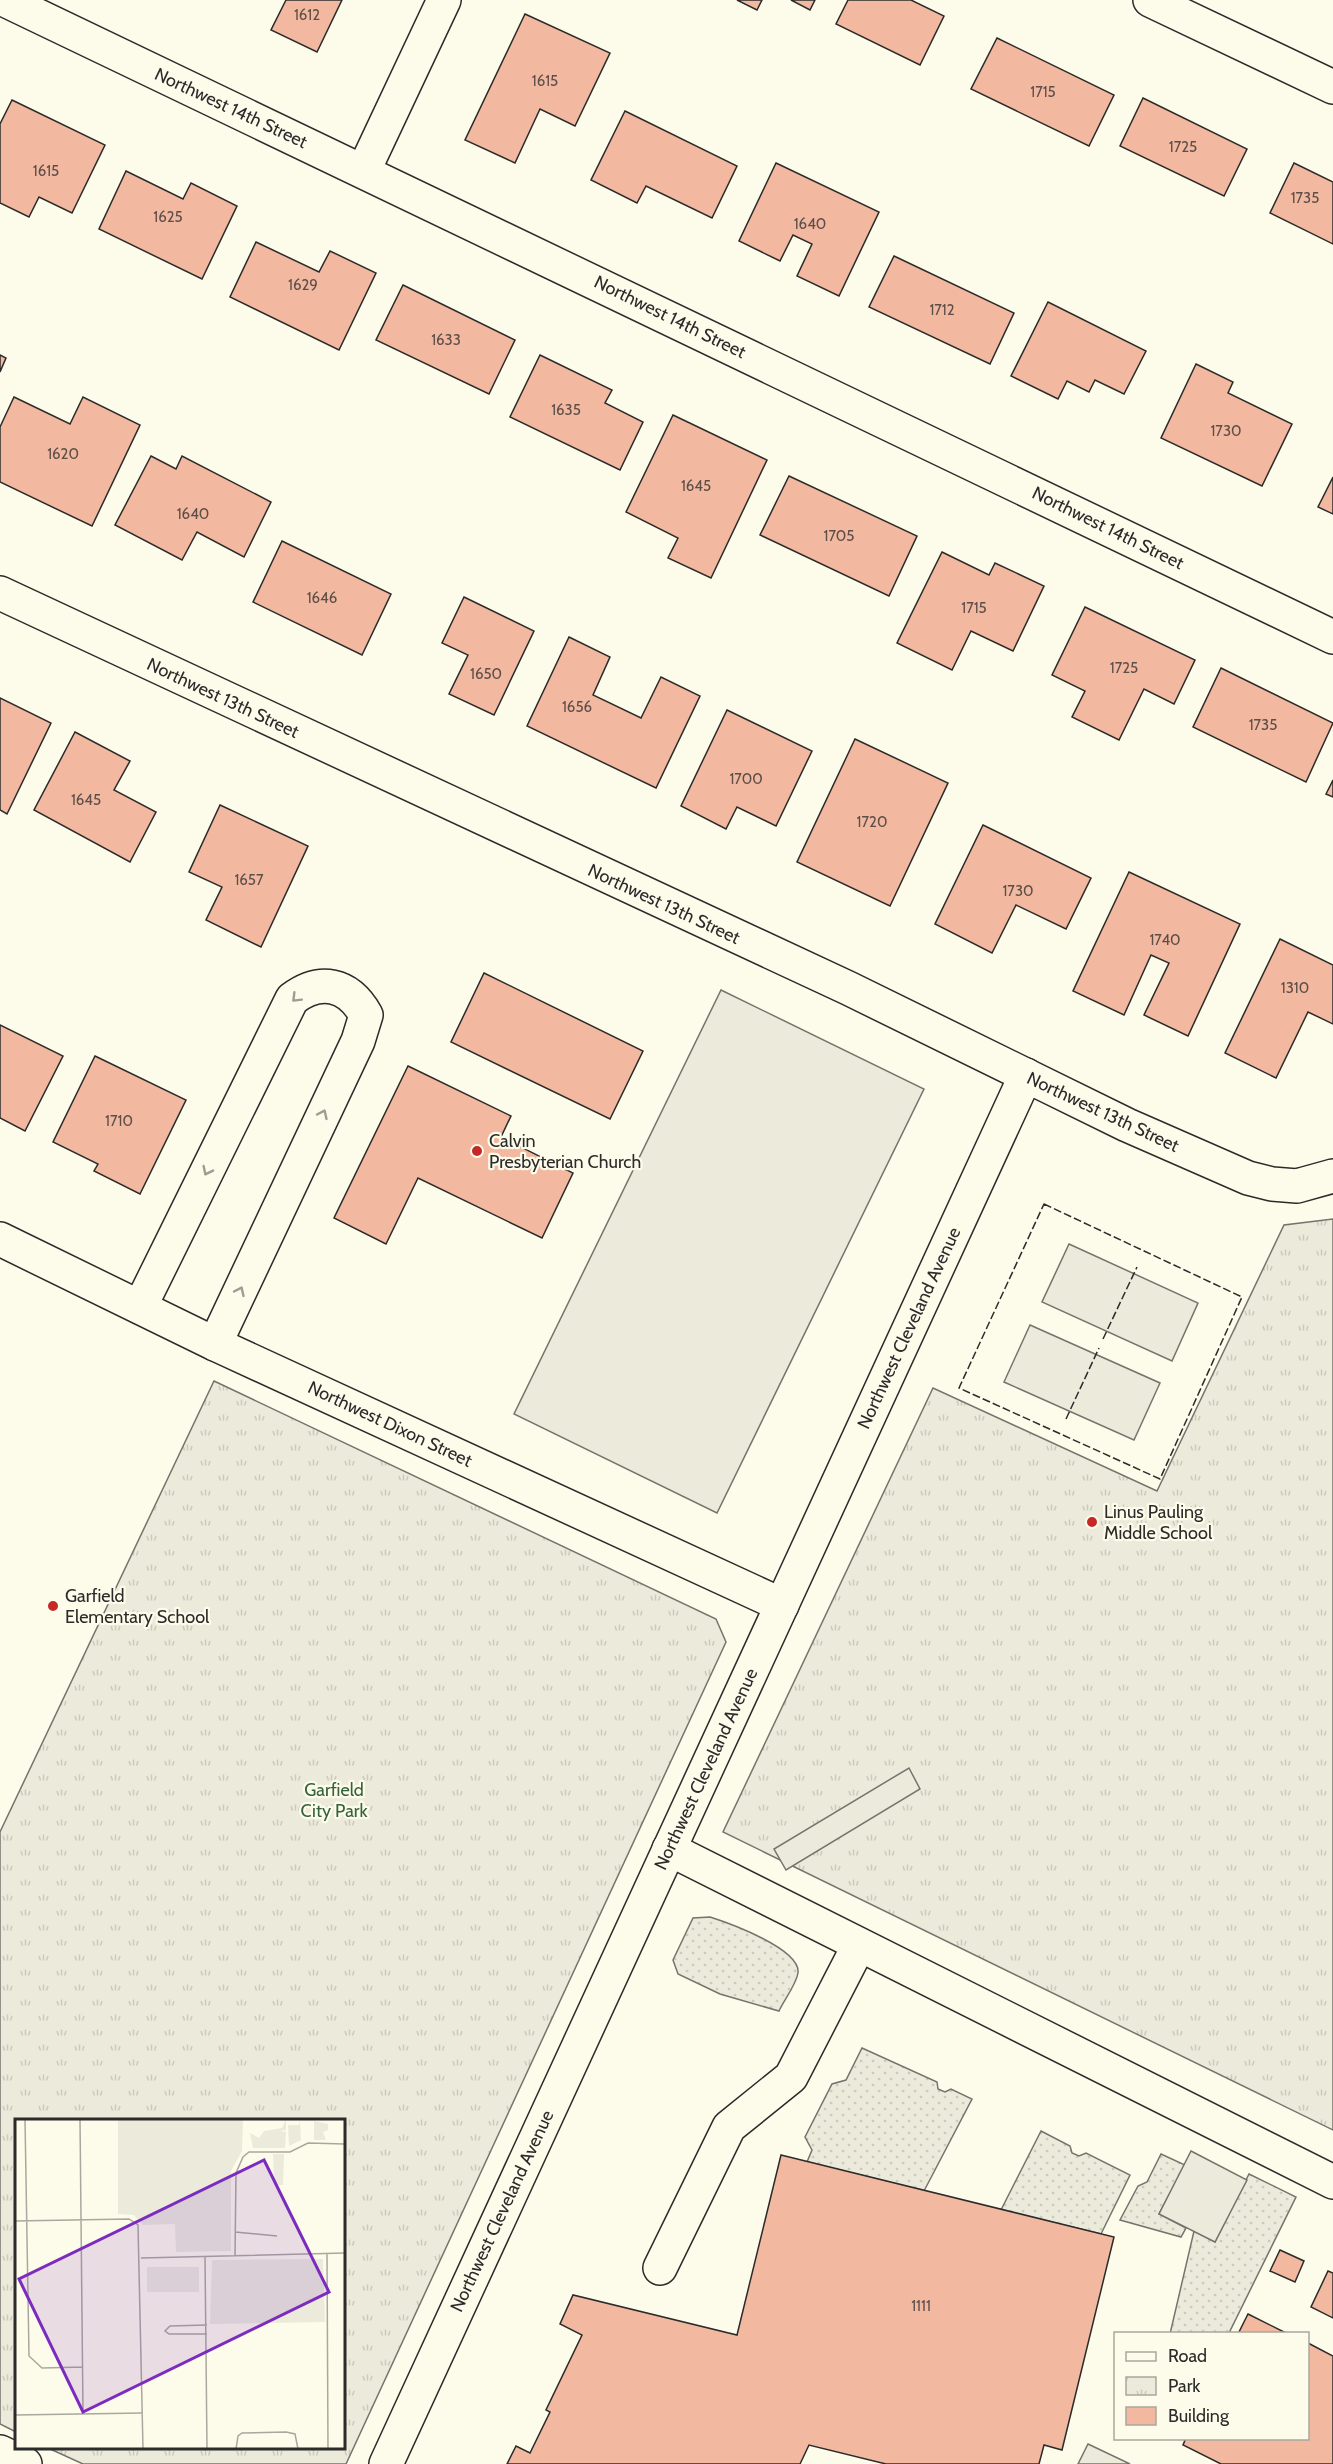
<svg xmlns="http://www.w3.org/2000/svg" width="1333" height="2464" viewBox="0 0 1333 2464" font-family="Cabin,sans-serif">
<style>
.grass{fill:url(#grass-dots);stroke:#74746e;stroke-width:1.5}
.park{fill:url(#park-tufts);stroke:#74746e;stroke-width:1.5}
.garden{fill:#ecebdb;stroke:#74746e;stroke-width:1.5}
.building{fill:#f2b8a0;stroke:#2b2b2b;stroke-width:1.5}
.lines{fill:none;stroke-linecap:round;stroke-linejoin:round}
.minor-casing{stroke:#2b2b2b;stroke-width:36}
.minor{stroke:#fdfbea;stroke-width:33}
.fence{stroke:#2b2b2b;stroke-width:1.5;stroke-dasharray:8 3;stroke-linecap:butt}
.oneway{stroke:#9e9d94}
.poi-dot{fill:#c62828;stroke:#fdfbea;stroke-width:2}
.labels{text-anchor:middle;stroke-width:4.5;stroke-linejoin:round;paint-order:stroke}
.number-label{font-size:15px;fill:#5d4e48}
.street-label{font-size:18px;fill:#2b2b2b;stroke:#fdfbea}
.poi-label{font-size:18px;fill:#2b2b2b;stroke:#fdfbea;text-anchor:start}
.park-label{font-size:18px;fill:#34623c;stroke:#fdfbea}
.inset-road{fill:none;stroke:#a9a89e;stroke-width:1.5}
.view{fill:#7b2cbf;fill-opacity:0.15;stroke:#7b2cbf;stroke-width:3}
.inset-edge{fill:none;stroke:#2b2b2b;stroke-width:3}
</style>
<defs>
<pattern id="grass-dots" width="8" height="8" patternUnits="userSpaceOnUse" patternTransform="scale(1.5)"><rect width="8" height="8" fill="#ecebdb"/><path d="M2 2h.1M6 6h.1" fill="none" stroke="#cbcabc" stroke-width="1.8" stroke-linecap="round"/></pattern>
<pattern id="park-tufts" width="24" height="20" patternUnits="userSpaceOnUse" patternTransform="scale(1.5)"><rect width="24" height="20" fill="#ecebdb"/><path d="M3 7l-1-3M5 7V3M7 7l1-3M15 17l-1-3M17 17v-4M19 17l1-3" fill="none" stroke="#cbcabc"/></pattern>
</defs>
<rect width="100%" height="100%" fill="#fdfbea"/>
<!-- grass -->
<g class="grass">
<path d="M710 1917C729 1923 801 1949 798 1973 796 1985 784 2000 779 2011L720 1994 678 1974 673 1960 693 1918Z"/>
<path d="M862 2048 937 2082 938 2089 945 2092 951 2089 972 2099 924 2191 807 2162 812 2150 805 2137 832 2084 846 2080Z"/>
<path d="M1041 2131 1070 2146 1072 2153 1079 2156 1086 2153 1130 2175 1101 2234 1001 2210Z"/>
<path d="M1161 2154 1185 2165 1159 2214 1186 2228 1181 2237 1120 2220 1138 2186 1147 2182Z"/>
<path d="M1249 2174 1296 2197 1229 2333 1170 2334 1194 2231 1215 2242Z"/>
</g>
<!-- park -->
<g class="park">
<path d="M1333 1219V2130L723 1832 933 1388 1157 1491 1284 1225Z"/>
<path d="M214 1381 716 1619 726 1642 346 2464H83L48 2448H344V2120H16V2432L0 2424V1832Z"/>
</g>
<!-- garden -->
<g class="garden">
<path d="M721 990 924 1089 717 1513 514 1414Z"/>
<path d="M1069 1244 1198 1303 1172 1361 1042 1302Z"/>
<path d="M1030 1325 1160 1383 1134 1440 1004 1382Z"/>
<path d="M909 1768 920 1789 786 1870 774 1849Z"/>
<path d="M1191 2151 1247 2180 1215 2242 1159 2214Z"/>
<path d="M1088 2444 1130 2464H1078Z"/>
</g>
<!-- building -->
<g class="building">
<path d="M286 0H342L317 52 271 30Z"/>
<path d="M737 0H762L757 10Z"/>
<path d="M791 0H815L810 10Z"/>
<path d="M848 0H911L944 16 920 65 836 24Z"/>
<path d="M525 14 610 53 575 126 540 109 515 163 465 140Z"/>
<path d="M997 38 1114 95 1089 146 971 89Z"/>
<path d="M1143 98 1247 149 1224 196 1120 146Z"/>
<path d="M12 100 105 145 72 213 39 197 29 217 0 203V124Z"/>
<path d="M625 111 737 166 712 218 646 186 637 203 591 180Z"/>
<path d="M776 163 879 212 839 296 797 276 812 244 793 235 780 261 739 241Z"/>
<path d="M1294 163 1333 182V244L1270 213Z"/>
<path d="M126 171 183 199 191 183 237 206 202 279 99 229Z"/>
<path d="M256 242 319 272 330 251 376 273 339 350 230 297Z"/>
<path d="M894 256 1014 313 990 364 869 307Z"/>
<path d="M403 285 515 340 489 394 376 340Z"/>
<path d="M1048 302 1146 351 1124 394 1095 380 1089 392 1067 381 1058 399 1011 376Z"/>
<path d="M0 355 6 358 0 372Z"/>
<path d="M540 355 612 390 605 403 643 422 620 470 510 417Z"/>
<path d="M1196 364 1233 382 1228 393 1292 424 1262 486 1161 438Z"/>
<path d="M14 397 70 424 83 397 140 425 92 526 0 482V427Z"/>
<path d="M673 415 767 460 711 578 668 558 678 538 626 512Z"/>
<path d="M151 456 176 469 182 456 271 502 244 557 197 532 182 560 115 525Z"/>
<path d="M789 476 917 536 889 596 760 535Z"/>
<path d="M1333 477V514L1318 507Z"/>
<path d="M282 541 391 594 362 655 253 602Z"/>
<path d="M942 552 989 575 995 563 1044 586 1013 651 971 631 952 670 897 643Z"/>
<path d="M464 597 534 631 494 715 449 694 468 655 442 643Z"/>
<path d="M1085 607 1195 660 1174 704 1144 689 1119 740 1072 717 1085 691 1052 675Z"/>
<path d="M569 637 610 657 593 695 641 718 661 677 700 696 656 788 527 726Z"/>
<path d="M1221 668 1333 723 1306 782 1193 727Z"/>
<path d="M0 698 51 723 7 814 0 810Z"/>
<path d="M727 710 812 751 776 826 737 807 726 829 681 806Z"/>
<path d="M75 732 130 761 114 790 156 812 130 862 34 810Z"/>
<path d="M855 739 948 783 890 906 797 862Z"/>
<path d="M1333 780V797L1326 794Z"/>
<path d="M220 805 308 846 261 947 206 920 222 887 189 872Z"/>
<path d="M983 825 1091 878 1066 929 1016 905 992 953 935 924Z"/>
<path d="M1129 872 1240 924 1188 1036 1144 1015 1169 963 1151 955 1124 1015 1073 991Z"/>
<path d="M1280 939 1333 965V1024L1308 1012 1276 1078 1225 1053Z"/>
<path d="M484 973 643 1051 610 1119 451 1042Z"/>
<path d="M0 1025 63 1056 25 1131 0 1118Z"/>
<path d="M95 1056 186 1100 140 1194 94 1171 98 1164 53 1142Z"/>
<path d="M408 1066 511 1116 501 1137 573 1173 542 1238 418 1178 386 1244 334 1218Z"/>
<path d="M781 2155 1114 2237 1062 2450 1044 2445 1039 2464H886L809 2445 800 2464H507L516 2446 530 2453 550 2412 546 2410 582 2335 560 2324 573 2295 737 2335Z"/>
<path d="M1280 2250 1304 2261 1295 2282 1270 2271Z"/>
<path d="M1328 2271 1333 2273V2318L1311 2307Z"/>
<path d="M1248 2314 1288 2334H1238Z"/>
<path d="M1308 2343 1333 2356V2464H1221L1183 2445 1186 2438H1308Z"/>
</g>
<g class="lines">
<defs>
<g id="minor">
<path d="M5 0 1333 637"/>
<path d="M1150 0 1333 87"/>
<path d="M364 170 444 0"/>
<path d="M0 593 848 988 1127 1125 1248 1178 1272 1184 1297 1186 1333 1176"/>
<path d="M0 1239 215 1344 782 1605"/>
<path d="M140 1307 292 999C320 978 348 983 366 1015L358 1041 215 1344"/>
<path d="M669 1849 1333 2182"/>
<path d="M660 2268 729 2127 791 2077 859 1945"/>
<path d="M0 2452 25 2464"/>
<path d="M386 2464 1026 1075"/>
</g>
</defs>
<!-- minor casing -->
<use href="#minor" class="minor-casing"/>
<!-- minor -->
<use href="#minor" class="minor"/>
<!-- fence -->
<g class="fence">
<path d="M1044 1204 1242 1297 1160 1479 959 1388Z"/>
<path d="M1103 1339 1137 1267"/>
<path d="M1066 1419 1099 1348"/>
</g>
</g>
<!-- one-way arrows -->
<defs><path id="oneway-chevron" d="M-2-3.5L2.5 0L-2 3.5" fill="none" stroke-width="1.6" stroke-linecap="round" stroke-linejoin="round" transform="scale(1.5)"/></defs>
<g class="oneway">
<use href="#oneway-chevron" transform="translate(296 998) rotate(135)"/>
<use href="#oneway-chevron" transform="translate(323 1114) rotate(-65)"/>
<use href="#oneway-chevron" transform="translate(207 1171) rotate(116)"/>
<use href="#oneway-chevron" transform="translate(240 1291) rotate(-65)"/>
</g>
<!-- markers -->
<g class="poi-dot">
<circle cx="477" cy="1151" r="6"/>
<circle cx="1092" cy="1522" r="6"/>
<circle cx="53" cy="1606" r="6"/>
</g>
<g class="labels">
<!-- number labels -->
<g class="number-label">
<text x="307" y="20">1612</text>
<text x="545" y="86">1615</text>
<text x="1043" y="97">1715</text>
<text x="1183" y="152">1725</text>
<text x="46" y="176">1615</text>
<text x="1305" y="203">1735</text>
<text x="168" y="222">1625</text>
<text x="810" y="229">1640</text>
<text x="303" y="290">1629</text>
<text x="942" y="315">1712</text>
<text x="446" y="345">1633</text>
<text x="566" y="415">1635</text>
<text x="1226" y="436">1730</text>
<text x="63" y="459">1620</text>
<text x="696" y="491">1645</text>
<text x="193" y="519">1640</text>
<text x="839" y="541">1705</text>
<text x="322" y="603">1646</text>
<text x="974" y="613">1715</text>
<text x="1124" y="673">1725</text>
<text x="486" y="679">1650</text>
<text x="577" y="712">1656</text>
<text x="1263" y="730">1735</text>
<text x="746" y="784">1700</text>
<text x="86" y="805">1645</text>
<text x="872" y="827">1720</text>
<text x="249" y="885">1657</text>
<text x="1018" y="896">1730</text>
<text x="1165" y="945">1740</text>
<text x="1295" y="993">1310</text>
<text x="119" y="1126">1710</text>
<text x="921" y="2311">1111</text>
</g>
<!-- street labels -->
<g class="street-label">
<text transform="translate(231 108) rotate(25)" y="6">Northwest 14th Street</text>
<text transform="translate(670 317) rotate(26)" y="6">Northwest 14th Street</text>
<text transform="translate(1108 528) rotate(26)" y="6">Northwest 14th Street</text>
<text transform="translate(223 698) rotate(25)" y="6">Northwest 13th Street</text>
<text transform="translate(664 904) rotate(25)" y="6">Northwest 13th Street</text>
<text transform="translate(1103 1112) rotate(25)" y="6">Northwest 13th Street</text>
<text transform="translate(909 1328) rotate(-65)" y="6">Northwest Cleveland Avenue</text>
<text transform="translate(390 1424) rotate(25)" y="6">Northwest Dixon Street</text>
<text transform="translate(706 1769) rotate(-65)" y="6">Northwest Cleveland Avenue</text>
<text transform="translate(502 2211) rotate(-65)" y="6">Northwest Cleveland Avenue</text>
</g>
<!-- poi labels -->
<g class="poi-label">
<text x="489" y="1147">Calvin<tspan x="489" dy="21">Presbyterian Church</tspan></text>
<text x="1104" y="1518">Linus Pauling<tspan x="1104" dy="21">Middle School</tspan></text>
<text x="65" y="1602">Garfield<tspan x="65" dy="21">Elementary School</tspan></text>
</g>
<!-- park labels -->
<g class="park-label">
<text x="334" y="1796">Garfield<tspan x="334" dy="21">City Park</tspan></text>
</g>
</g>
<!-- overview -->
<g transform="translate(15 2119)">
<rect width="330" height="330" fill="#fdfbea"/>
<path d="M271 0V11L265 12 271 13 270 29H238L235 14 244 19 249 12 267 9ZM285 1 286 21 274 27 273 6H284ZM299 2 313 5V11L308 13 311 21H299Z" fill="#ecebdb"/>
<path d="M103 0H228L227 32 216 52V132L161 133 160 105 128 106 119 96 103 95ZM308 140 310 203 195 205 197 141Z" fill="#ecebdb"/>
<path d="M113 0H212L219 12 220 27 208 44 195 50H107V44H116L105 23ZM258 35H269L268 66H259ZM132 148H184V173H132Z" fill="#ecebdb"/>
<path class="inset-road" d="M10 0 14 237 27 249 68 248M65 0 68 295M0 102 114 100 123 106 128 330M220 113 262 117M312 134 313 330M190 137 192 330M220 137 221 54 228 38 234 33H275L293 24 330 25M126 139 330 134M192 206 155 207 150 212 154 215H192M0 296 128 294M221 330 223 317 227 314 271 313 280 315 283 330"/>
<path class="view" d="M249 41 314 173 68 293 4 160Z"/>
<rect width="330" height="330" class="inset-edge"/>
</g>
<!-- legend -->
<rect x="1114" y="2332" width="195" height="108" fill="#fdfbea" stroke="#a9a89e" stroke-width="1.5"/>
<rect x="1126" y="2352" width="30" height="9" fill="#fdfbea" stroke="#a9a89e" stroke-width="1.5"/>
<text x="1168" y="2362" font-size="18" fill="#2b2b2b">Road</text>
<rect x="1126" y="2377" width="30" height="18" fill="url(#park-tufts)" stroke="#a9a89e" stroke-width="1.5"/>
<text x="1168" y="2392" font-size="18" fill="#2b2b2b">Park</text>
<rect x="1126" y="2407" width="30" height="18" fill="#f2b8a0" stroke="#a9a89e" stroke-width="1.5"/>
<text x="1168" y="2422" font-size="18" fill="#2b2b2b">Building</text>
</svg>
